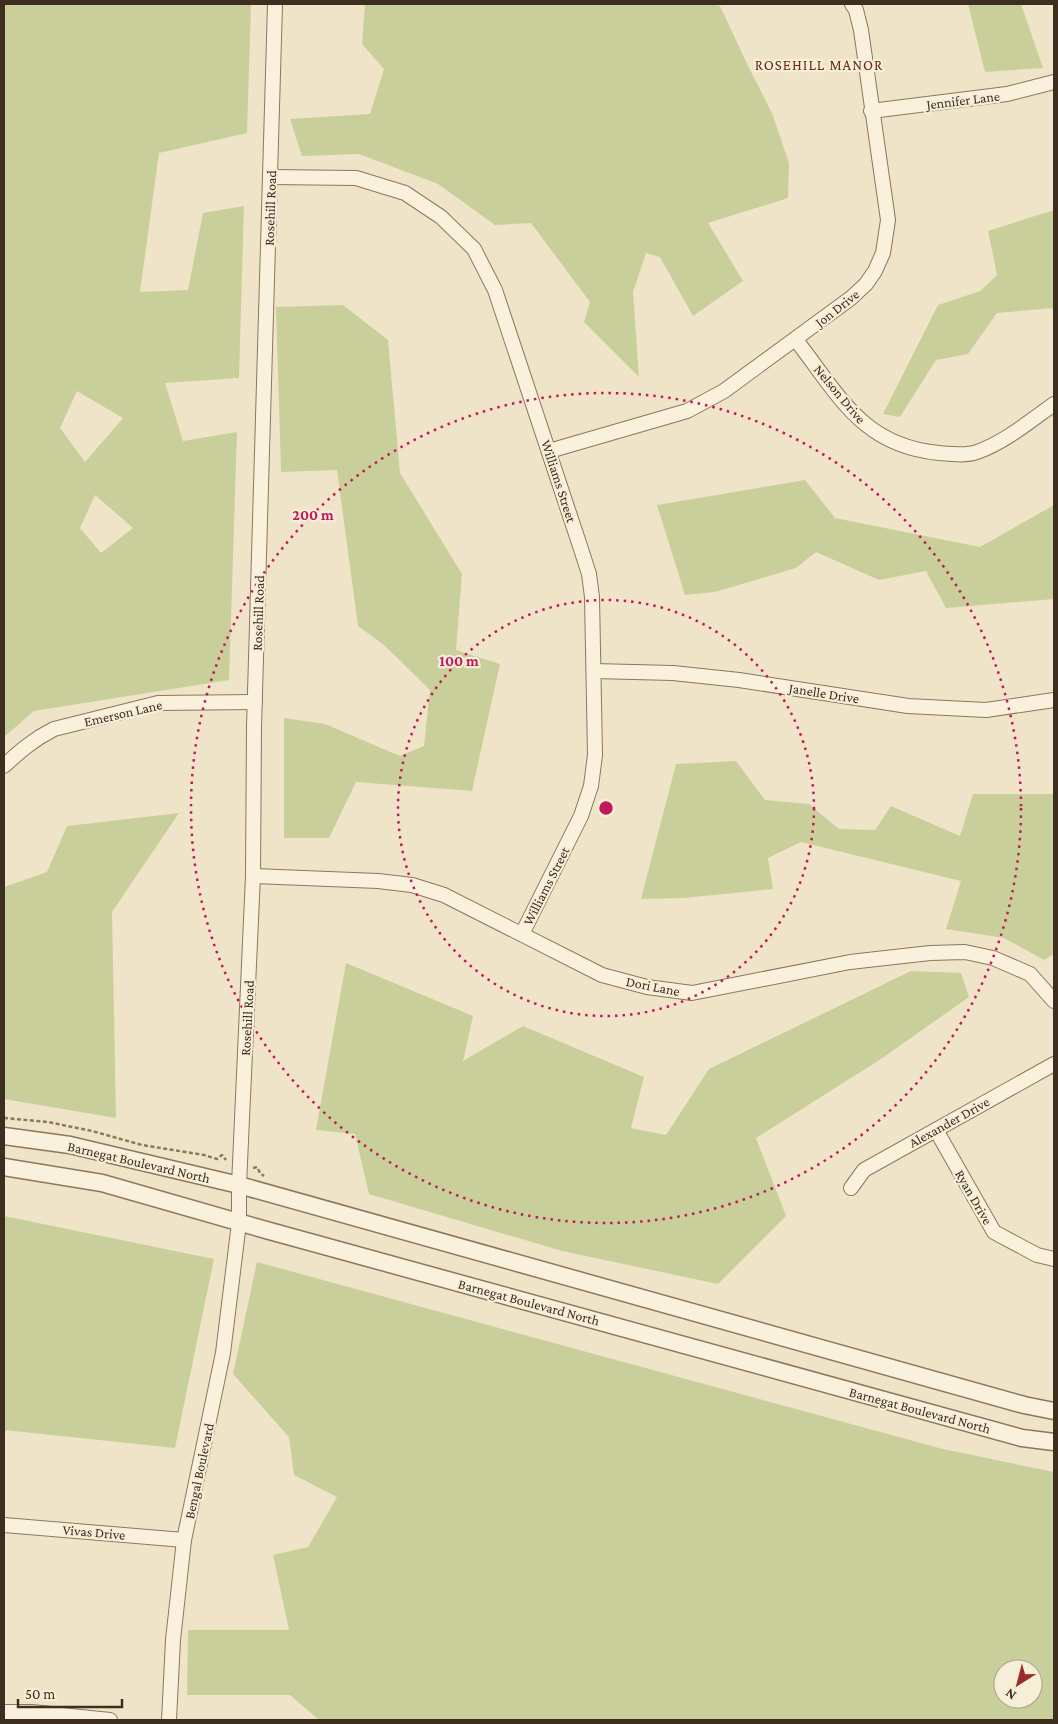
<svg xmlns="http://www.w3.org/2000/svg" width="1058" height="1724" viewBox="0 0 1058 1724" font-family="'Crimson Pro',serif">
<style>
.green{fill:#c9cf9b;fill-rule:evenodd}
.lines{fill:none;stroke-linecap:round;stroke-linejoin:round}
.minor-casing{stroke:#8d765c;stroke-width:16}
.tertiary-casing{stroke:#8d765c;stroke-width:19}
.path{stroke:#8d765c;stroke-width:2.5;stroke-dasharray:4 2.5;stroke-linecap:butt}
.minor{stroke:#faf1dc;stroke-width:14}
.tertiary{stroke:#faf1dc;stroke-width:16}
.ring{fill:none;stroke:#c2185b;stroke-width:2.5;stroke-dasharray:2.5 5}
.labels{text-anchor:middle;stroke-width:4.5;stroke-linejoin:round;paint-order:stroke}
.street-label{font-size:14px;fill:#3d2e20;stroke:#f7eed8}
.neighbourhood-label{font-size:15px;letter-spacing:1px;fill:#6b2e1e;stroke:#f7eed8}
.centre{fill:#c2185b;stroke:#f7eed8;stroke-width:2.5}
.ring-label{font-size:15px;text-anchor:middle;font-weight:bold;fill:#c2185b;stroke:#f7eed8;stroke-width:4.5;stroke-linejoin:round;paint-order:stroke}
</style>
<rect width="100%" height="100%" fill="#f0e4c8"/>
<!-- green -->
<g class="green">
<path d="M4 4H251L247 133 159 153 140 292 188 290 203 213 244 206 239 378 165 383 183 441 237 432 229 680 34 711 4 737ZM77 391 123 418 85 462 60 428ZM95 495 133 528 101 553 80 528Z"/>
<path d="M365 4H711L720 6 750 70 772 113 789 163 788 198 708 223 743 281 693 316 660 257 646 253 633 292 639 377 584 322 590 302 531 223 495 225 438 184 359 154 302 156 290 119 370 114 384 69 362 44Z"/>
<path d="M968 4H1021L1043 68 985 72Z"/>
<path d="M1054 210V308L997 313 968 354 936 360 900 417 883 414 938 305 980 291 997 275 988 231Z"/>
<path d="M343 305 388 340 400 473 462 574 456 650 500 664 472 791 356 782 329 838H284V718L325 724 400 756 424 746 430 690 384 645 358 626 337 470 281 472 276 307Z"/>
<path d="M805 480 835 518 980 547 1054 505V599L946 608 926 571 879 580 816 552 796 568 715 592 685 595 657 505Z"/>
<path d="M736 761 765 800 809 804 839 829 875 830 891 806 960 836 973 794H1054V954L1044 960 1004 938 946 929 961 881 801 842 768 858 773 889 684 898 641 899 676 764Z"/>
<path d="M179 813 112 912 116 1118 4 1099V887L47 872 67 826Z"/>
<path d="M346 963 473 1016 463 1061 523 1026 644 1077 631 1128 666 1135 709 1069 911 971 961 973 969 997 881 1059 756 1138 786 1216 718 1284 562 1251 369 1194 355 1134 316 1130Z"/>
<path d="M4 1216 214 1259 175 1448 4 1430Z"/>
<path d="M257 1262 943 1449 1054 1472V1720H319L290 1695H187L188 1630H289L273 1555 308 1547 337 1497 294 1475 289 1437 233 1374ZM1003 1669H1033V1699H1003Z"/>
</g>
<g class="lines">
<defs>
<g id="minor">
<path d="M871 111 1007 94 1054 82"/>
<path d="M271 177 356 178 405 193 441 217 474 249 495 290 581 549 589 574 592 597 595 755 591 786 581 816 522 934"/>
<path d="M796 340C839 395 862 446 939 453 951 454 966 456 977 452 1005 442 1030 421 1054 404"/>
<path d="M549 451 687 411 724 391 851 298 866 284 875 271 883 253 888 220 861 30 856 10 852 4"/>
<path d="M594 671 673 673 739 680 908 706 986 710 1054 700"/>
<path d="M4 766C20 751 34 739 54 729L158 703 255 702"/>
<path d="M253 876 378 881 412 885 444 895 602 975 647 987 692 993 850 962 930 953 965 952 993 958 1030 974 1054 1001"/>
<path d="M936 1130 994 1232 1037 1255 1054 1259"/>
<path d="M851 1188 864 1170 1054 1064"/>
<path d="M4 1525 184 1540"/>
<path d="M4 1712H32L110 1720"/>
<path d="M169 1720 173 1640 184 1540 223 1353 239 1223V1185L253 876 254 727 275 4"/>
</g>
<g id="tertiary">
<path d="M4 1136 70 1145 239 1185 1024 1405 1054 1411"/>
<path d="M4 1167 102 1183 266 1230 1022 1438 1054 1442"/>
</g>
</defs>
<!-- minor casing -->
<use href="#minor" class="minor-casing"/>
<!-- tertiary casing -->
<use href="#tertiary" class="tertiary-casing"/>
<!-- path -->
<g class="path">
<path d="M4 1118 48 1122 92 1131 142 1145 204 1155 217 1159 222 1155 226 1160"/>
<path d="M253 1168 257 1167 260 1173 264 1176"/>
</g>
<!-- minor -->
<use href="#minor" class="minor"/>
<!-- tertiary -->
<use href="#tertiary" class="tertiary"/>
</g>
<!-- distance rings -->
<g class="ring">
<circle cx="606" cy="808" r="208"/>
<circle cx="606" cy="808" r="415"/>
</g>
<g class="labels">
<!-- street labels -->
<g class="street-label">
<text transform="translate(963 100) rotate(-7)" y="5">Jennifer Lane</text>
<text transform="translate(270 208) rotate(-88)" y="5">Rosehill Road</text>
<text transform="translate(837 308) rotate(-38)" y="5">Jon Drive</text>
<text transform="translate(840 394) rotate(50)" y="5">Nelson Drive</text>
<text transform="translate(559 481) rotate(72)" y="5">Williams Street</text>
<text transform="translate(258 613) rotate(-88)" y="5">Rosehill Road</text>
<text transform="translate(824 693) rotate(9)" y="5">Janelle Drive</text>
<text transform="translate(123 713) rotate(-13)" y="5">Emerson Lane</text>
<text transform="translate(546 886) rotate(-63)" y="5">Williams Street</text>
<text transform="translate(653 986) rotate(11)" y="5">Dori Lane</text>
<text transform="translate(247 1018) rotate(-87)" y="5">Rosehill Road</text>
<text transform="translate(949 1122) rotate(-29)" y="5">Alexander Drive</text>
<text transform="translate(139 1162) rotate(13)" y="5">Barnegat Boulevard North</text>
<text transform="translate(974 1197) rotate(60)" y="5">Ryan Drive</text>
<text transform="translate(529 1302) rotate(15)" y="5">Barnegat Boulevard North</text>
<text transform="translate(920 1410) rotate(15)" y="5">Barnegat Boulevard North</text>
<text transform="translate(199 1471) rotate(-78)" y="5">Bengal Boulevard</text>
<text transform="translate(94 1532) rotate(5)" y="5">Vivas Drive</text>
</g>
<!-- neighbourhood labels -->
<g class="neighbourhood-label">
<text x="819" y="70">ROSEHILL MANOR</text>
</g>
</g>
<circle cx="606" cy="808" r="8" class="centre"/>
<g class="ring-label">
<text x="313" y="520">200 m</text>
<text x="459" y="666">100 m</text>
</g>
<!-- border -->
<rect width="1058" height="1724" fill="none" stroke="#3d2e20" stroke-width="10"/>
<!-- north arrow -->
<g transform="translate(1018 1684) rotate(216)"><circle r="24" fill="#f7eed8" stroke="#ada18e"/>
<path d="M0-4L9 19L0 12L-9 19Z" fill="#9e2a2b"/>
<text y="-8" font-size="14" font-weight="bold" text-anchor="middle" fill="#3d2e20">N</text>
</g>
<!-- scale -->
<path d="M18 1699v8h104v-8" fill="none" stroke="#3d2e20" stroke-width="2.5"/>
<text x="25" y="1699" font-size="15" fill="#3d2e20" stroke="#f7eed8" stroke-width="4" paint-order="stroke">50 m</text>
</svg>
